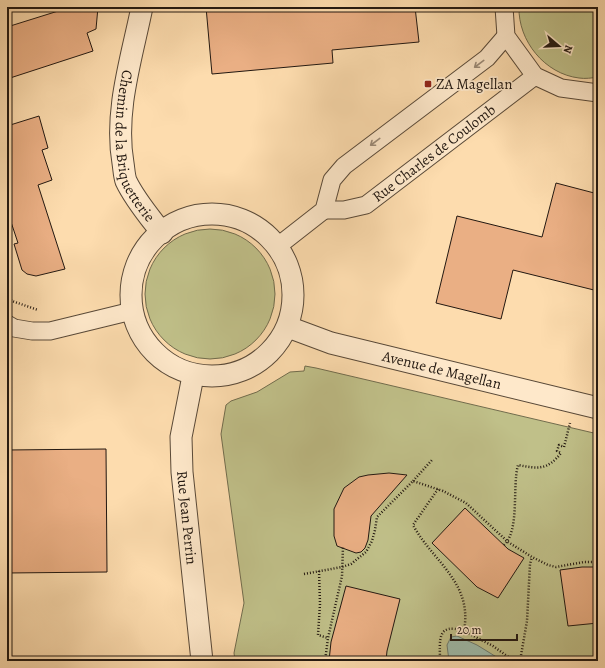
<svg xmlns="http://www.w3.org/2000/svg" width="605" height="668" viewBox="0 0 605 668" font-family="Alegreya,serif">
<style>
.green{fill:#c0c089;stroke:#716c4d}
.water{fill:#9fbcab;stroke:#6d7a6d}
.building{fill:#eaaf84;stroke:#221811}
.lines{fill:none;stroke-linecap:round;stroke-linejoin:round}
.minor-casing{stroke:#594938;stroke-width:19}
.tertiary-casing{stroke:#594938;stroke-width:23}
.path{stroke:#221811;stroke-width:2.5;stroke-dasharray:1 2;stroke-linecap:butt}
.minor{stroke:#fee8ca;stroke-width:17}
.tertiary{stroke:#fee8ca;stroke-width:21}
.oneway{stroke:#9b8a77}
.poi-dot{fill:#8f2418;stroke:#fee8ca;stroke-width:1.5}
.labels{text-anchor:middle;stroke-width:3.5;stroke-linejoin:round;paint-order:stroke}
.poi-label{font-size:15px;fill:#221811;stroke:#fee8ca;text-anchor:start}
.street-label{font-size:15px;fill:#221811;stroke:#fee8ca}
</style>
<rect width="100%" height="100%" fill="#fddcae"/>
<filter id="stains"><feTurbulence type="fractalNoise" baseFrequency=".005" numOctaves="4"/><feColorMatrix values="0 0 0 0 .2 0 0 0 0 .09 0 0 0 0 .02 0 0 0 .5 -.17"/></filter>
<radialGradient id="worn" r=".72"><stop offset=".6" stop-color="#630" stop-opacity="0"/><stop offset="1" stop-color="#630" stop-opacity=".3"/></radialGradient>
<!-- green -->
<g class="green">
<path d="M519 7H598V77C592 78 585 79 579 78 545 74 518 41 519 7Z"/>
<circle cx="210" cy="294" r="65"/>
<path d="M305 366 316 368 598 434V661H235L234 653 244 603 221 434 226 405 231 401 257 392 290 372 304 371Z"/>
</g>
<!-- water -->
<path class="water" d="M457 636 477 645 503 661H449L447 645 451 637Z"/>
<!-- building -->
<g class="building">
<path d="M71 7H98L96 29 87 33 93 51 7 79V27Z"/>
<path d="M206 7H415L419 42 332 50 333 63 212 74Z"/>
<path d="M39 116 48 148 42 150 52 180 38 185 65 269 36 276 27 274 22 270 14 244 18 243 7 210V126Z"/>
<path d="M556 183 598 194V291L513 270 501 319 436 303 457 216 542 237Z"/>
<path d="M106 449 107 572 7 573V450Z"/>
<path d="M389 473 407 475 371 516 368 540 365 548 361 552 356 553 337 546 334 536V509L344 488 359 477 368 475Z"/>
<path d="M465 508 508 549 524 558 498 598 477 587 432 543Z"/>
<path d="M582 567H598V623L568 626 560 570Z"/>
<path d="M346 586 400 599 387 651 386 661H329L331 642Z"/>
</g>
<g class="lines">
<defs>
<g id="minor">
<path d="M504 7 506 36 535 76 561 88 598 93"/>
<path id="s1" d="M324 210H344L366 205 535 76"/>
<path d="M278 246 324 210 332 180 344 166 487 58 506 36"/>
<path d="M7 324 14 328 32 331H50L132 311"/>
</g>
<g id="tertiary">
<path id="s2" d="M142 7C132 57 114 111 123 163 124 169 124 175 126 181 135 200 149 216 162 233"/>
<circle cx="212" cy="295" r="81"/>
<path id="s3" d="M288 327 331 343 598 408"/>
<path id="s4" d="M193 376 181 437 182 472 202 661"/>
</g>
</defs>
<!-- minor casing -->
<use href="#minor" class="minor-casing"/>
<!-- tertiary casing -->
<use href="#tertiary" class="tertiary-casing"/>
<!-- path -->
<g class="path">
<path d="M7 295 12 301 38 310"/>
<path d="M413 481 432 460"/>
<path d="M438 489 413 525C433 562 473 582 464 631L493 646 514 661"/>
<path d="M504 545C520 530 512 487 518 465 538 469 548 470 561 453L557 451 559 445 564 447 570 423"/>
<path d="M319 571 320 604 318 635 328 638"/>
<path d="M304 574 342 567 351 564 366 552 372 541 375 530 377 517 413 481 443 491 466 503 508 542 532 557 548 565 556 567 584 562H598"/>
<path d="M325 661 328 638 342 576 343 547"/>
<path d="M440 661C440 641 436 622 464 631"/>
<path d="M520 661 527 621 530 564 532 557"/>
</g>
<!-- minor -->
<use href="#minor" class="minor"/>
<!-- tertiary -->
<use href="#tertiary" class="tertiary"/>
</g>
<!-- one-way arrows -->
<defs><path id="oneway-shaft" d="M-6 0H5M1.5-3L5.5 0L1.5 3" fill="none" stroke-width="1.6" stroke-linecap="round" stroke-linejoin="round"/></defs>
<g class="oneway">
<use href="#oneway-shaft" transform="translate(479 64) rotate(143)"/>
<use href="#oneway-shaft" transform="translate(375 142) rotate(143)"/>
</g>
<!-- markers -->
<rect class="poi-dot" x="424" y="80" width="8" height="8" rx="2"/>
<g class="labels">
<!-- poi labels -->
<g class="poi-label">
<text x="436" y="89">ZA Magellan</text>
</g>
<!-- street labels -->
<g class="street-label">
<text dy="5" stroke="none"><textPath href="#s2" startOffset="144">Chemin de la Briquetterie</textPath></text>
<text dy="5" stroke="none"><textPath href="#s1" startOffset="128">Rue Charles de Coulomb</textPath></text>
<text dy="5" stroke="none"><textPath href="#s3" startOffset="160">Avenue de Magellan</textPath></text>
<text dy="5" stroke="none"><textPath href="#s4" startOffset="143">Rue Jean Perrin</textPath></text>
</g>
</g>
<!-- margin -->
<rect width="605" height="668" fill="none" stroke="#fddcae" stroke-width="24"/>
<rect x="8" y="8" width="589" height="652" fill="none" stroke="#221811" stroke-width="2"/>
<rect x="12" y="12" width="581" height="644" fill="none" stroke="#221811"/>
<!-- north arrow -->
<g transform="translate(559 46) rotate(109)" stroke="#fee8ca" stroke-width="3" paint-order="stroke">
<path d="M0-3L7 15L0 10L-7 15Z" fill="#221811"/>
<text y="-6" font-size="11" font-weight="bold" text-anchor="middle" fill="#221811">N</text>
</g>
<!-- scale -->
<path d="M451 634v6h66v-6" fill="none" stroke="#221811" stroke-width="2"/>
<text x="457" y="634" font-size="12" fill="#221811" stroke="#fee8ca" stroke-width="3" paint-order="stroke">20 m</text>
<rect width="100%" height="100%" filter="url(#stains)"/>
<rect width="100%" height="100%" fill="url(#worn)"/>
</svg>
